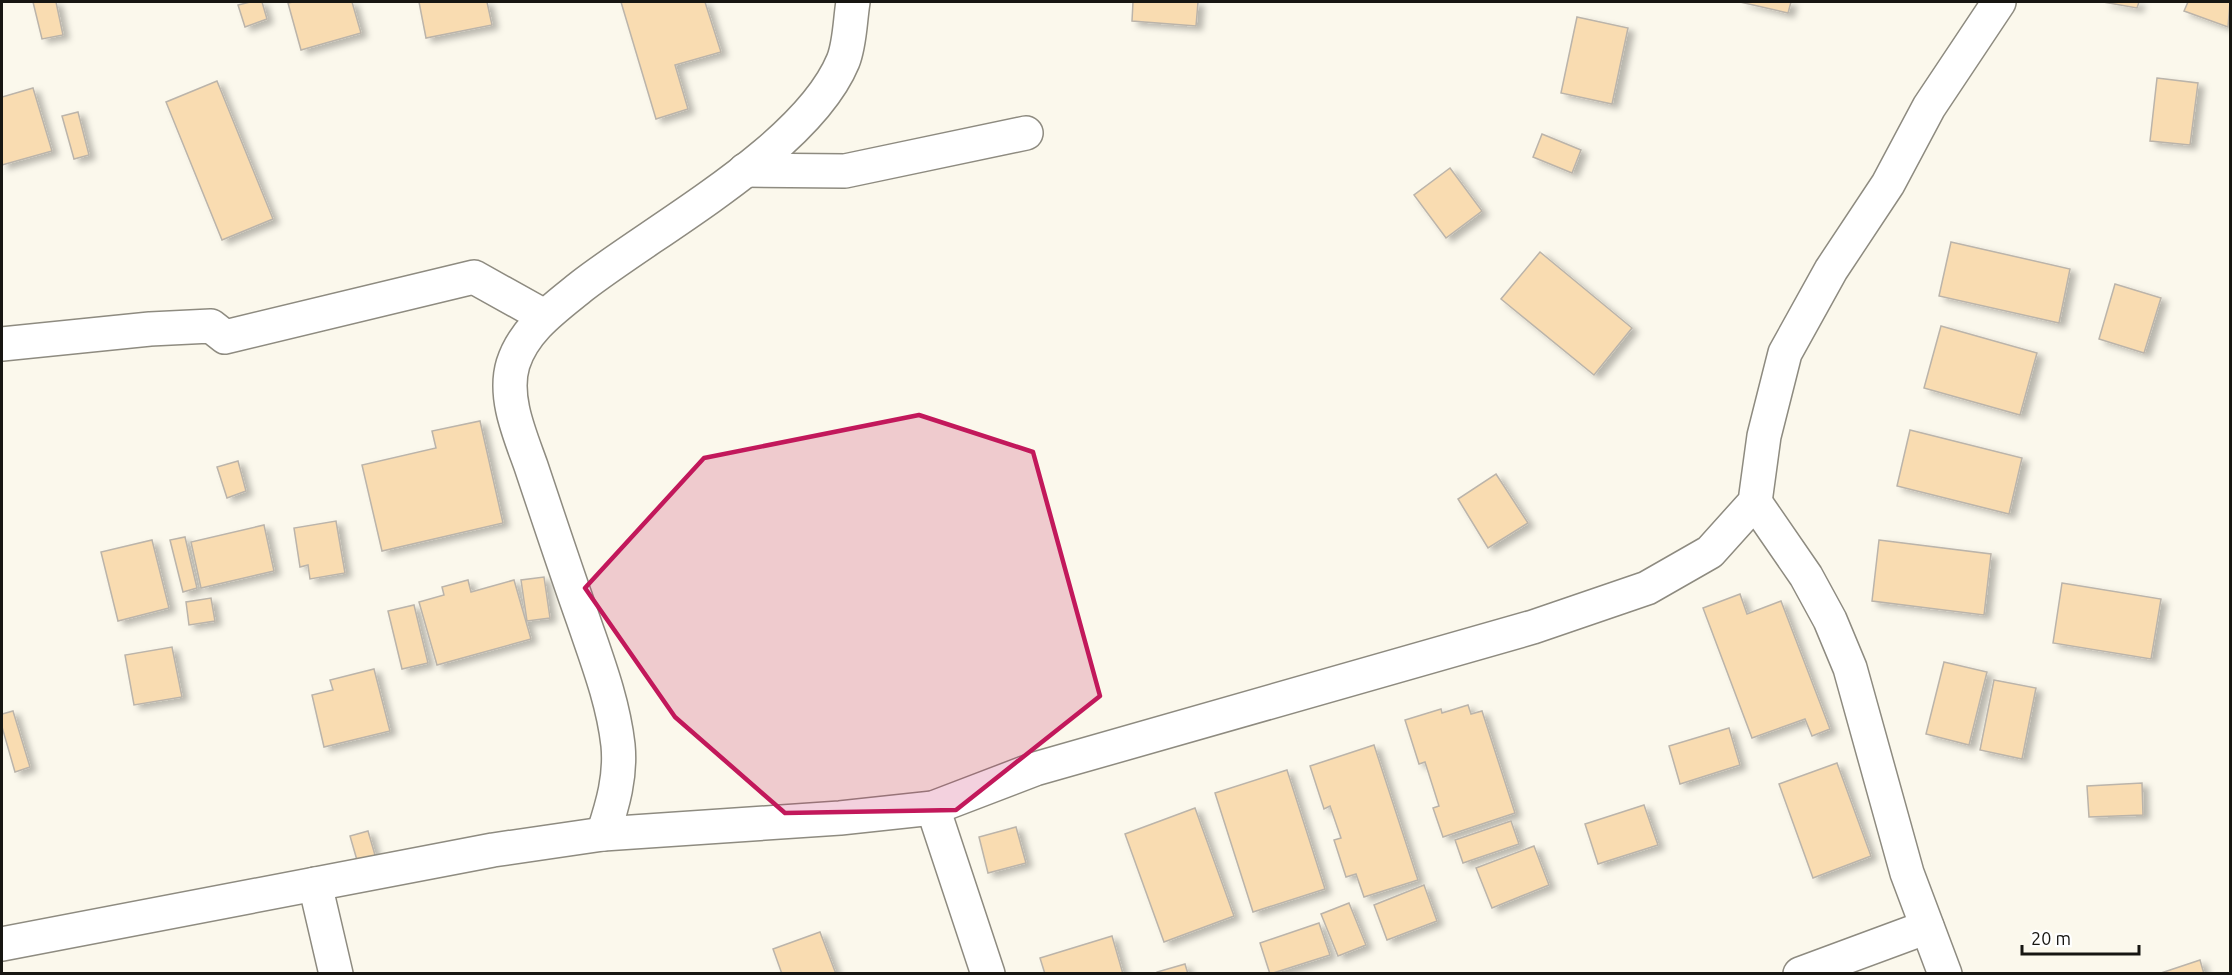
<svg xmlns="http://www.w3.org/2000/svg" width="2232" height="975" viewBox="0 0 2232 975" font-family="Ubuntu,sans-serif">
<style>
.building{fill:#f9dcb1;stroke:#bbb4aa;stroke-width:1.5;filter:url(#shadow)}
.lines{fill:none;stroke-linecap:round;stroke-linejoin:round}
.minor-casing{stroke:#8e8b80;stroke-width:36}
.minor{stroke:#fff;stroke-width:33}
.marked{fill:#c2185b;fill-opacity:0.2;stroke:#c2185b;stroke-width:4.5;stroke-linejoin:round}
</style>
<defs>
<filter id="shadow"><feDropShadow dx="6" dy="4" stdDeviation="3" flood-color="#0004"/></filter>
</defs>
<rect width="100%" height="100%" fill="#fbf8ec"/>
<!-- building -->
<g class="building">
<path d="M33 2H56L63 35 42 39Z"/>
<path d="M250 2H262L267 19 245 27 238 5Z"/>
<path d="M293 2H352L361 33 301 50 288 3Z"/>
<path d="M419 2H487L492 25 426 38Z"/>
<path d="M621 2H705L721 52 675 65 688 109 656 119Z"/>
<path d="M1133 2H1198L1196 26 1132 21Z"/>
<path d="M1740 2H1791L1788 13Z"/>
<path d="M2103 2H2139L2137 8Z"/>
<path d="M2188 2H2230L2228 27 2184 11Z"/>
<path d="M1577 17 1628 28 1612 104 1561 93Z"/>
<path d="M2157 78 2198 83 2190 145 2150 141Z"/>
<path d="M217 81 273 219 222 240 166 102Z"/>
<path d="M33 88 52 151 2 165V97Z"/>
<path d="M78 112 89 155 74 159 62 116Z"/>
<path d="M1542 134 1581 150 1572 173 1533 157Z"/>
<path d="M1450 168 1482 211 1446 238 1414 195Z"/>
<path d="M1951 242 2070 269 2059 323 1939 296Z"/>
<path d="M1540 252 1632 328 1594 375 1501 299Z"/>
<path d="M2115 284 2161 298 2144 353 2099 339Z"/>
<path d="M1941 326 2037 353 2020 415 1924 388Z"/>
<path d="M480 421 503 523 382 551 362 465 436 448 432 431Z"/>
<path d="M1910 430 2022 458 2009 514 1897 486Z"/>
<path d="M238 461 246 491 227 498 217 467Z"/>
<path d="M1496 474 1528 523 1488 548 1458 499Z"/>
<path d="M336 521 345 573 310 579 308 565 300 567 294 528Z"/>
<path d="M264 525 274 571 201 588 191 542Z"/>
<path d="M185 537 197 588 183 592 170 540Z"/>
<path d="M152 540 169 608 118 621 101 552Z"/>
<path d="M1879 540 1991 554 1984 615 1872 601Z"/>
<path d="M544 577 550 618 527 621 521 580Z"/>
<path d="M468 580 471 592 514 580 531 639 437 665 419 602 444 595 442 587Z"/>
<path d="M2062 583 2161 599 2151 659 2053 643Z"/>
<path d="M1740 594 1747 614 1781 601 1830 729 1812 736 1805 719 1752 738 1703 608Z"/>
<path d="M211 598 215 621 189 625 186 602Z"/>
<path d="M414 605 428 663 402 669 388 611Z"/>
<path d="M172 647 182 697 134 705 125 655Z"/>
<path d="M1944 662 1987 672 1969 745 1926 734Z"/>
<path d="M374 669 390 731 324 747 312 695 333 690 330 680Z"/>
<path d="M1994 680 2036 688 2022 759 1980 750Z"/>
<path d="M1468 705 1471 714 1482 711 1515 813 1443 837 1433 808 1439 806 1425 762 1419 764 1405 720 1441 709 1442 713Z"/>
<path d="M13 711 30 767 15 772 2 727V714Z"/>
<path d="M1729 728 1740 765 1680 784 1669 746Z"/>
<path d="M1374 745 1418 880 1364 897 1356 874 1346 877 1334 840 1341 838 1330 806 1324 809 1310 766Z"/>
<path d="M1837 763 1871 856 1813 878 1779 784Z"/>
<path d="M1287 770 1325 889 1253 912 1215 793Z"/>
<path d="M2142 783 2143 815 2089 817 2087 786Z"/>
<path d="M1644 805 1658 845 1598 864 1585 824Z"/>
<path d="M1195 808 1234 916 1164 942 1125 834Z"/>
<path d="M1511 821 1519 844 1463 863 1455 840Z"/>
<path d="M1016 827 1026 863 988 873 979 837Z"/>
<path d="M368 831 377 862 359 867 350 836Z"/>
<path d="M1534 846 1549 885 1492 908 1476 868Z"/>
<path d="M1424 885 1437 921 1387 940 1374 905Z"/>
<path d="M1349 903 1366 945 1338 956 1321 914Z"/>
<path d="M1319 923 1330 955 1270 974 1260 943Z"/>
<path d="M820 932 836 974H782L773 949Z"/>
<path d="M1112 936 1123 974H1045L1040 958Z"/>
<path d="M2200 960 2204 974H2158Z"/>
<path d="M1185 964 1188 974H1157V972Z"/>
</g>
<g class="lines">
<defs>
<g id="minor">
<path d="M745 170 845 171 1026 133"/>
<path d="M2 344 150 329 211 326 225 337 474 277 544 316"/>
<path d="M1755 502 1806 576 1830 620 1850 668 1907 873 1945 974"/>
<path d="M933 808 988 974"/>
<path d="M603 834C613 804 621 776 618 745 613 701 597 660 583 619 565 568 548 517 531 466 520 435 503 397 513 364 524 329 555 308 582 286 657 228 807 148 843 61 850 44 850 20 853 2"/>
<path d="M315 884 336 974"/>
<path d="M2 944 493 850 603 834 840 818 933 808 1035 769 1533 627 1647 588 1710 552 1755 502 1764 436 1785 353 1831 270 1888 184 1929 107 1999 2"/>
<path d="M1800 974 1927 927"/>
</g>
</defs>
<!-- minor casing -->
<use href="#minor" class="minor-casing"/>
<!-- minor -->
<use href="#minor" class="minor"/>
</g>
<!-- marked area -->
<path class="marked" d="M919 415 1033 452 1100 696 956 810 785 813 675 717 585 588 704 458Z"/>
<!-- border -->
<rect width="2232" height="975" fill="none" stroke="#171612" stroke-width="6"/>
<!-- scale -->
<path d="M2022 945v9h117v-9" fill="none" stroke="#171612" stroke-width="3"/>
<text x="2031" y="945" font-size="18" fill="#171612" stroke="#ffffff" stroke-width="4.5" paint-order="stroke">20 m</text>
</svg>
